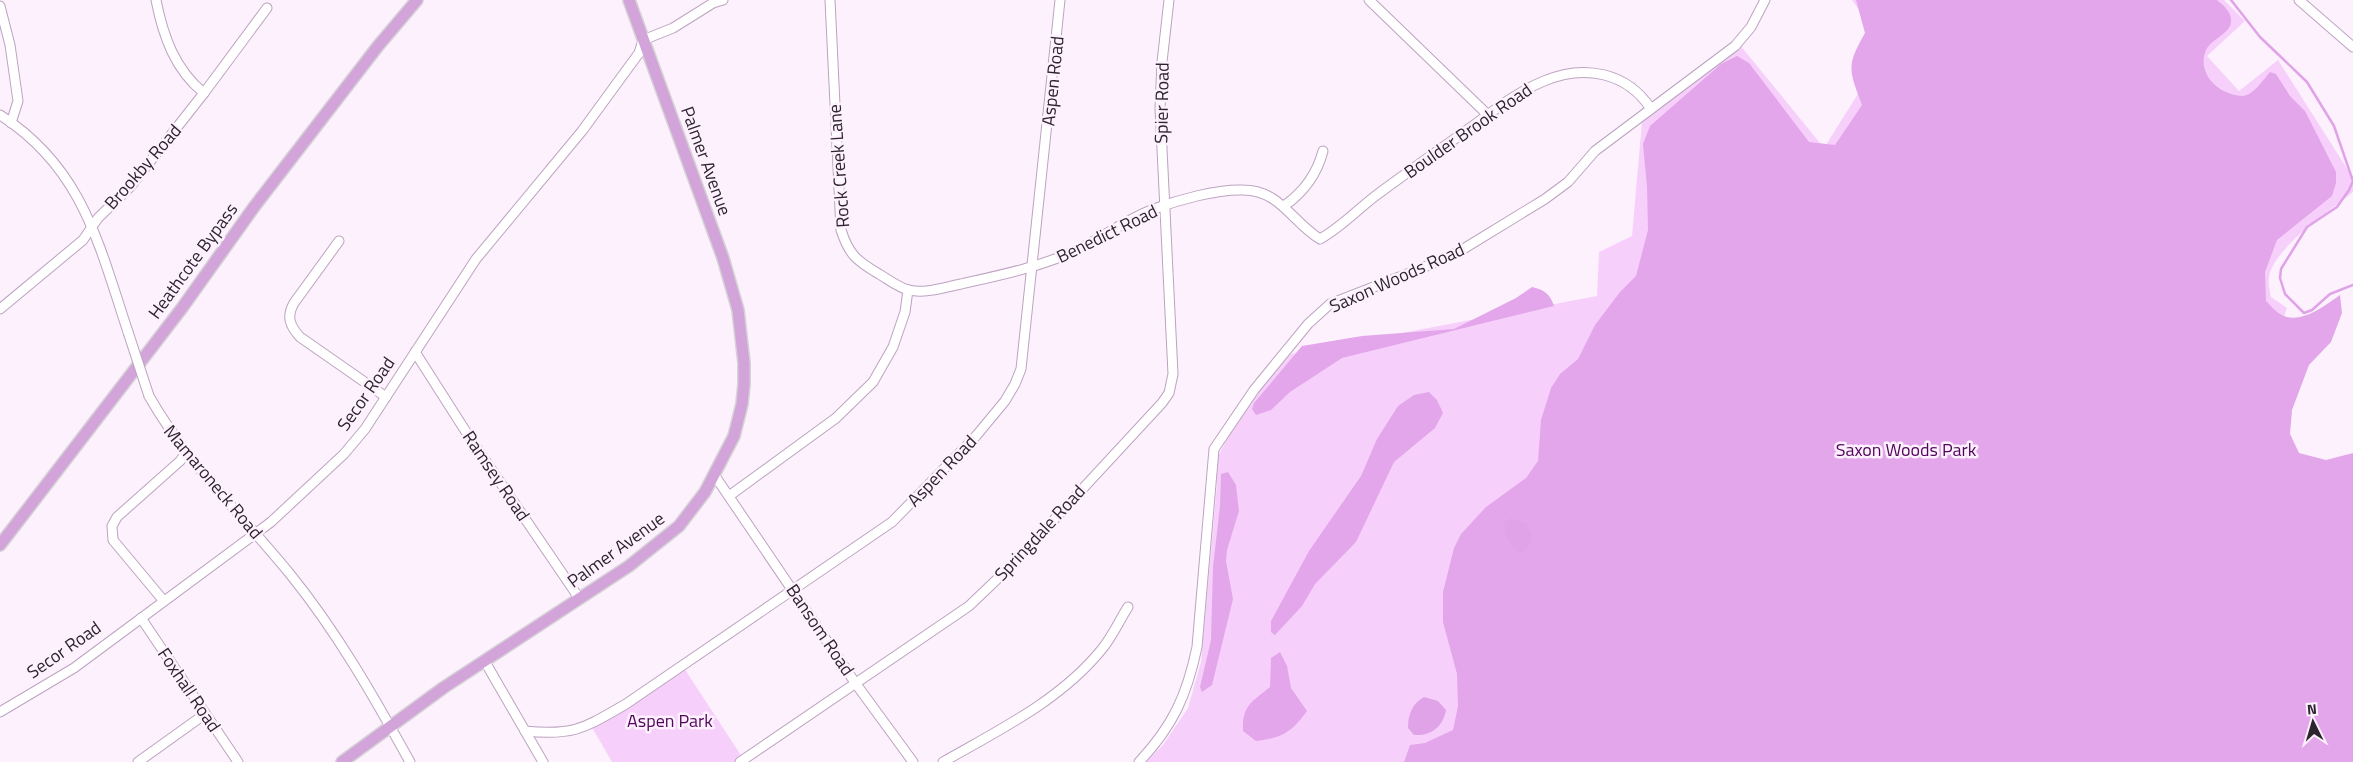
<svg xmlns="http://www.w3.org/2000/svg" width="2353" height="762" viewBox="0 0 2353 762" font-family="'Titillium Web',sans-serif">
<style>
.green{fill:#f6d0fb}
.forest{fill:#e3a6eb}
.water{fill:#e0a3e8}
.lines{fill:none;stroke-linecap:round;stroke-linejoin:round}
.stream{stroke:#e0a3e8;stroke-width:2.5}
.minor-casing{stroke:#bda3c0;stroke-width:11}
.major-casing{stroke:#d5d3d5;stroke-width:14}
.minor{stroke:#fff;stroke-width:9}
.major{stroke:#d2a4d9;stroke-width:11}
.minor-bridge-casing{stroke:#bda3c0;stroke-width:11;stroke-linecap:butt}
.minor-bridge{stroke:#fff;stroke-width:9}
.labels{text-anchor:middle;stroke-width:5;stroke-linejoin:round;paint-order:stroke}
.street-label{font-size:18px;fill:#2e242f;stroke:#fcf1fd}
.park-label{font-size:18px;fill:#53055d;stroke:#fcf1fd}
</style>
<rect width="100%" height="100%" fill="#fcf1fd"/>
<!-- green -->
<g class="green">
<path d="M1852 0H2224L2245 21 2207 56 2239 91 2278 60 2353 178V192C2330 211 2274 247 2269 277 2268 283 2270 291 2271 297L2287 308 2208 529 2353 762H1146L1163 745 1188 708 1201 662 1217 484V458L1241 413 1291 354 1597 296 1599 252 1632 236 1642 122 1740 45 1824 148 1886 49Z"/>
<path d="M682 665 744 760 741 762H612L590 724Z"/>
</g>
<!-- forest -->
<g class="forest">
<path d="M1856 0H2217C2224 6 2232 12 2231 22 2230 34 2211 39 2206 50 2196 74 2219 95 2242 96 2253 96 2263 80 2270 72L2276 74 2290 96 2305 111 2336 172V183L2332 196 2277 240 2265 272 2266 301C2270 305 2275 311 2280 314 2300 326 2324 306 2340 295L2342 313 2331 342 2309 365 2292 410 2290 434 2299 453 2326 460 2353 453V762H1404L1410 745 1425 743 1453 730 1458 706 1457 674 1443 622V592L1454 548 1461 534 1486 507 1526 478 1538 461 1541 420 1551 388 1560 374 1578 359 1595 325 1620 292 1636 276 1648 230 1647 187 1643 144 1650 126 1721 64 1737 56 1749 63 1809 142 1835 145 1862 105C1849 70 1846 66 1865 33Z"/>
<path d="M1532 287C1545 290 1550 294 1554 306L1342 358 1290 392 1271 410 1256 415 1252 409 1254 403 1302 346 1362 336 1454 329 1516 298Z"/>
<path d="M1429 392 1437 400 1443 413 1435 428 1394 462 1356 542 1315 584 1302 606 1275 635 1271 632V621L1309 551 1361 476 1377 439 1398 406 1414 395Z"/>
<path d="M1228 472 1236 485 1239 511 1227 550 1226 561 1233 599 1212 685 1202 692 1200 687 1211 640 1213 567 1220 506 1221 474Z"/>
<path d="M1280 652 1287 666 1291 688 1307 711C1292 732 1282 738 1256 741L1243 731C1242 705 1252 702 1270 687L1271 658Z"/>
</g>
<!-- water -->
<g class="water">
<path d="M1511 518 1526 523 1532 536 1528 549 1519 554 1506 536 1504 523Z"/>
<path d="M1424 697 1438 701 1446 710C1443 727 1431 736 1414 735L1408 728C1408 714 1412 704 1424 697Z"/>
</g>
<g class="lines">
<!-- stream -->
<path class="stream" d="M2231 0 2260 37 2307 82 2334 126 2353 181 2349 190 2337 207 2307 227 2281 269 2280 278 2285 294 2304 313 2312 310 2330 294 2353 285"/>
<defs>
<g id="minor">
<path d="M156 0C163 36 175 70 204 93"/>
<path d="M830 0 841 230C849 255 857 261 879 274 888 279 899 288 909 290 925 294 945 287 961 284 1001 275 1040 267 1077 250 1103 237 1127 219 1154 209 1178 200 1217 189 1243 190 1280 190 1292 222 1320 239 1340 228 1356 211 1374 197 1406 173 1438 151 1470 128 1493 111 1517 92 1544 81 1584 64 1627 72 1651 109"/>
<path d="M1369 0 1488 115"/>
<path d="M2299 0 2353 47"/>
<path d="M0 6 10 45 18 101 11 123"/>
<path d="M0 115C83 168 99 245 128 332"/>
<path d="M1284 206C1304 192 1317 174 1323 151"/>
<path d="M339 241 294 303C286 317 290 326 300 337L386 397"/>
<path d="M0 309 83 240 98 218 130 187 204 93 267 8"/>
<path d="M415 352 468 435 579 598"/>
<path d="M149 396C187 463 242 515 290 574 337 632 374 697 410 762"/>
<path d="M715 476 856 684 913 762"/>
<path d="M729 496 836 418 873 382 893 347 905 312 908 290"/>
<path d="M163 600 113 540 112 526 117 517 180 461 186 453"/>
<path d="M141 618 238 762"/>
<path d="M484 660 543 762"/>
<path d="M0 712 74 668 271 522 344 454 365 429 476 259 582 131 639 53 643 40 673 28 713 3 723 0"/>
<path d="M525 731C575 736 584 728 626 704L892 522 976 436 1005 401 1015 384 1021 369 1060 0"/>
<path d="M138 762 205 714"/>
<path d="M740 762 969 606 1013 564 1162 403 1169 393 1173 374 1160 108 1162 62 1169 0"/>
<path d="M943 762C999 730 1061 700 1102 649 1112 637 1119 621 1128 607"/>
<path d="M1139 762C1173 726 1187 695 1197 647L1214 449 1254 390 1308 324 1330 304 1420 269 1460 251 1545 199 1568 182 1595 151 1735 46 1751 27 1765 0"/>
</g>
<g id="major">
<path d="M0 545 182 308 254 207 378 46 417 0"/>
<path d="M342 762 443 688 629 566 679 526 705 492 734 436 742 404 744 384V363L738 310 723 258 629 0"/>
</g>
</defs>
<!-- minor casing -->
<use href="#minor" class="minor-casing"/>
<!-- major casing -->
<use href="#major" class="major-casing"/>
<!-- minor -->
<use href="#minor" class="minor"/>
<!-- major -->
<use href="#major" class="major"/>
<defs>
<path id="minor-bridge" d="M128 332 149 396"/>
</defs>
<!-- minor-bridge casing -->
<use href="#minor-bridge" class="minor-bridge-casing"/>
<!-- minor-bridge -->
<use href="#minor-bridge" class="minor-bridge"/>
</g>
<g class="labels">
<!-- street labels -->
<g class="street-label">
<text transform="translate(1053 81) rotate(-84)" y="6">Aspen Road</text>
<text transform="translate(1162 103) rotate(-89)" y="6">Spier Road</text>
<text transform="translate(1468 131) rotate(-35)" y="6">Boulder Brook Road</text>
<text transform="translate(706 161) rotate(70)" y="6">Palmer Avenue</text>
<text transform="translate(839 166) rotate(-94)" y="6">Rock Creek Lane</text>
<text transform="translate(143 167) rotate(-49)" y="6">Brookby Road</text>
<text transform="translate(1107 234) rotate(-26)" y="6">Benedict Road</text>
<text transform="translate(193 261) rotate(-54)" y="6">Heathcote Bypass</text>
<text transform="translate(1397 278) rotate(-24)" y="6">Saxon Woods Road</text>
<text transform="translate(366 394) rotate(-55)" y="6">Secor Road</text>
<text transform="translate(942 471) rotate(-46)" y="6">Aspen Road</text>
<text transform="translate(496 476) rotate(56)" y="6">Ramsey Road</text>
<text transform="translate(213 482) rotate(50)" y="6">Mamaroneck Road</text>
<text transform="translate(1040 533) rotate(-47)" y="6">Springdale Road</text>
<text transform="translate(616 550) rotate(-36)" y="6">Palmer Avenue</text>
<text transform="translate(820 630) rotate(56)" y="6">Bansom Road</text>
<text transform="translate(64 650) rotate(-35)" y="6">Secor Road</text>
<text transform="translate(189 690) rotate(56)" y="6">Foxhall Road</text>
</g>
<!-- park labels -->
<g class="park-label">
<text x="1906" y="456">Saxon Woods Park</text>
<text x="670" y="727">Aspen Park</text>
</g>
</g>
<!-- north arrow -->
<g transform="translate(2313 722) rotate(355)" stroke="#fcf1fd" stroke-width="4" paint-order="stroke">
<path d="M0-4L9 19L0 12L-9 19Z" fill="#2e242f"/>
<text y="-8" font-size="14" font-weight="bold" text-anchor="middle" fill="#2e242f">N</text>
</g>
</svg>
